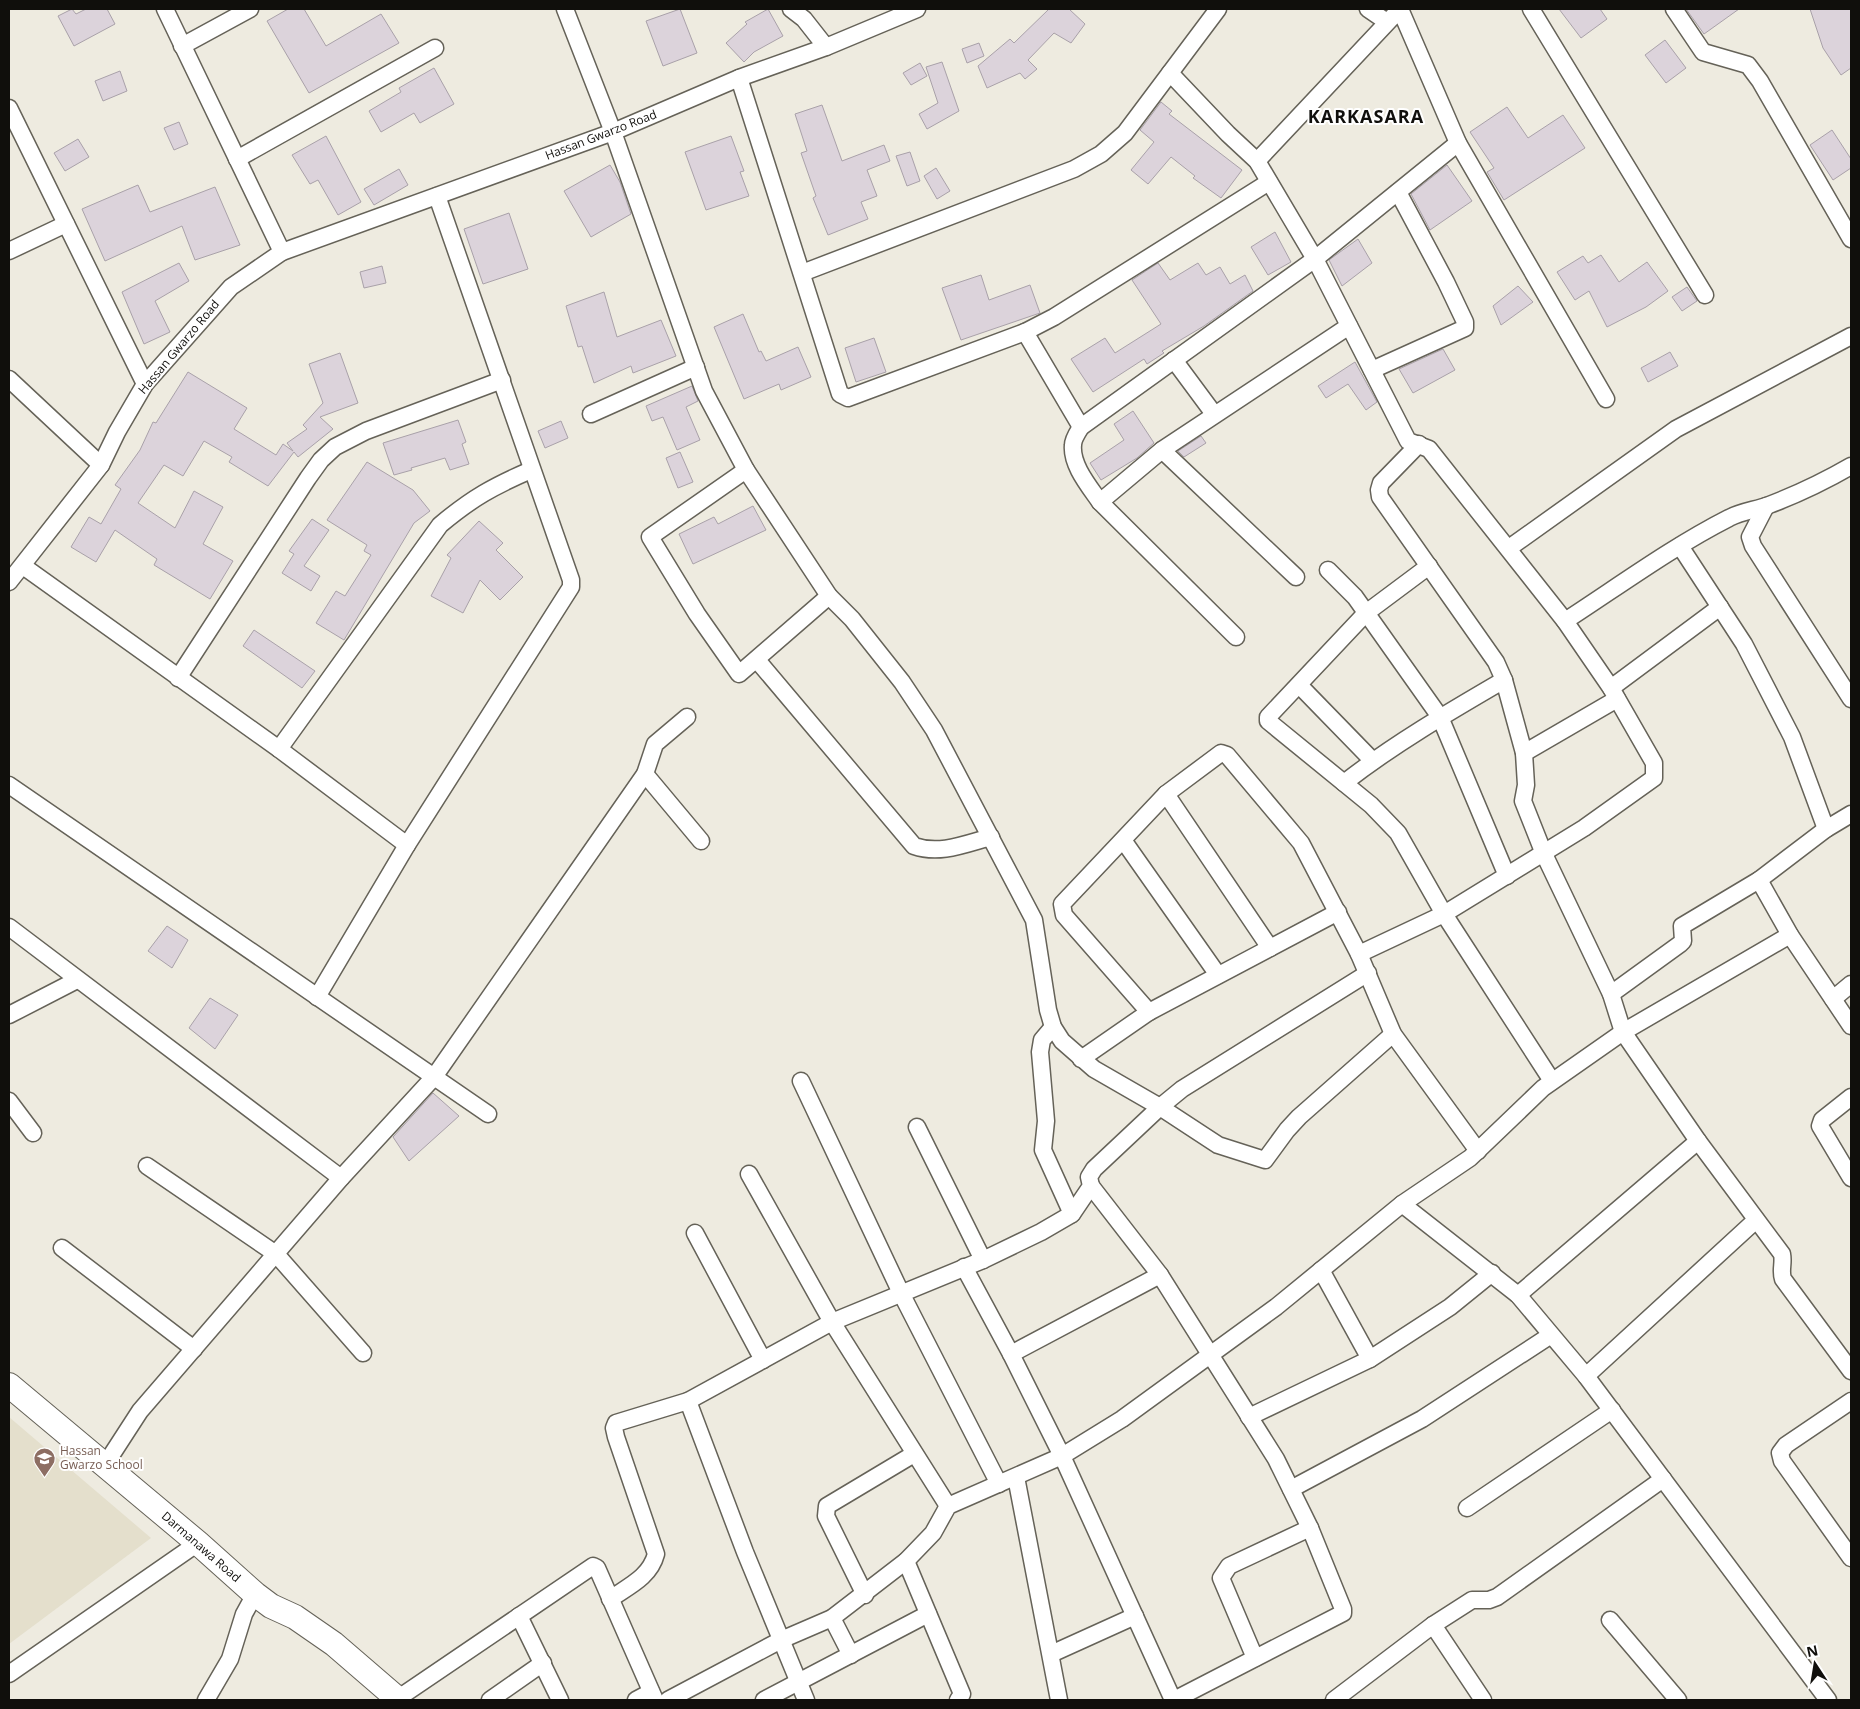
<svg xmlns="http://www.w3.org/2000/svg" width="1860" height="1709" viewBox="0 0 1860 1709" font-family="'Open Sans',sans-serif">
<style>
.built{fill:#e4dfcc}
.building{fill:#dcd3db;stroke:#a9a1a9}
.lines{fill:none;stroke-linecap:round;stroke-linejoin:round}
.street-casing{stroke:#656258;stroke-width:19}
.secondary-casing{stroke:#656258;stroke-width:26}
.street{stroke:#fff;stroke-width:16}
.secondary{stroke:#fff;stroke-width:24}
.labels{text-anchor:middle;stroke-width:4;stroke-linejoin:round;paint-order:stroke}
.street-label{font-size:12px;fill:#100f0c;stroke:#fff}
.education-label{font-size:12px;fill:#785e54;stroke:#fff;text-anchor:start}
.district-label{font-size:18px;font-weight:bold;letter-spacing:1px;fill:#100f0c;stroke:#fff}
</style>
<rect width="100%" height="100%" fill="#eeebe0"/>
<!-- built -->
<path class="built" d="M9 1417 151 1538 9 1644Z"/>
<!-- building -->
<g class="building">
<path d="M72 9 76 14 86 9H107L115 24 74 46 58 16Z"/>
<path d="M288 9H304L326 46 381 14 399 43 309 93 267 21Z"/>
<path d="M680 9 697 53 663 66 646 21Z"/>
<path d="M768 9 783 36 754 52 744 62 726 43 747 24 745 22Z"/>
<path d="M1049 9H1069L1085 24 1071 43 1054 33 1028 60 1037 69 1025 79 1020 73 987 88 978 66 1010 39 1014 43Z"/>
<path d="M1559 9H1600L1607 19 1581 38Z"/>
<path d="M1686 9H1739L1704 34Z"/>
<path d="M1810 9H1851V68L1841 75 1823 48Z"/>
<path d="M1665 40 1686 68 1666 83 1645 55Z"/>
<path d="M979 43 984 56 967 63 962 49Z"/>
<path d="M942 62 959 111 927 129 919 114 938 103 926 67Z"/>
<path d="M920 63 927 76 911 85 903 73Z"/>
<path d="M434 68 454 104 420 123 414 113 381 132 369 111 401 92 399 88Z"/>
<path d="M120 71 127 91 103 101 95 81Z"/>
<path d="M1161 102 1172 111 1169 114 1242 170 1221 198 1193 178 1195 176 1171 157 1148 184 1131 170 1154 142 1140 130Z"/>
<path d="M822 105 842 161 884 145 890 161 867 170 877 196 861 202 868 219 828 235 813 198 816 196 801 153 807 151 795 114Z"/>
<path d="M1507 107 1528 138 1563 115 1585 148 1504 200 1487 172 1494 168 1470 132Z"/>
<path d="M179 122 188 144 174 150 164 128Z"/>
<path d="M1832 130 1851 159V168L1833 180 1810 145Z"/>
<path d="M326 136 361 202 338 215 318 180 310 184 292 155Z"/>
<path d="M731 136 744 171 740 172 749 196 706 210 685 152Z"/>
<path d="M78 139 89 157 65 171 54 153Z"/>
<path d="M910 152 920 181 907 186 896 156Z"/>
<path d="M610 165 620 182 631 214 591 237 564 191Z"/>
<path d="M1447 165 1472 201 1430 230 1411 194Z"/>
<path d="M936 168 950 191 937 199 924 176Z"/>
<path d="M399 169 408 185 374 205 364 189Z"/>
<path d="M138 185 150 212 215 187 240 245 195 260 182 226 105 261 82 209Z"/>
<path d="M509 213 528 269 483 284 464 229Z"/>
<path d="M1275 232 1291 262 1268 275 1251 247Z"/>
<path d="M1358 239 1372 263 1342 286 1329 260Z"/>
<path d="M1601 255 1619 282 1647 262 1668 291 1646 307 1607 327 1589 291 1575 300 1557 272 1583 256 1588 263Z"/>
<path d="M179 263 189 281 155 301 170 332 144 344 122 292Z"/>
<path d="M1158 263 1170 280 1198 263 1206 275 1220 267 1230 284 1245 275 1253 291 1204 326 1162 351 1164 353 1147 364 1144 359 1093 392 1071 359 1105 338 1115 353 1161 324 1132 280Z"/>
<path d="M382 266 386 283 364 288 360 272Z"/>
<path d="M981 275 989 300 1030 285 1040 313 961 340 942 288Z"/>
<path d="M1518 286 1533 302 1501 325 1493 306Z"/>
<path d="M1687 287 1697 301 1682 311 1672 297Z"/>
<path d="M604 292 617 337 661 320 676 356 633 373 631 366 594 383 582 346 578 347 566 306Z"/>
<path d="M743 314 759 352 761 351 766 361 798 347 811 377 781 390 779 384 744 399 714 327Z"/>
<path d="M874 338 886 372 856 382 845 348Z"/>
<path d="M1443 349 1455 370 1413 393 1399 369Z"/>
<path d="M1670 352 1678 366 1648 382 1641 368Z"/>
<path d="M340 353 358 403 320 417 333 429 298 457 294 452 268 486 229 462 232 457 204 441 183 476 164 465 138 503 175 528 194 491 223 507 203 544 233 561 210 599 154 565 157 559 115 530 96 562 71 547 89 517 101 524 121 489 115 485 140 450 153 422 156 423 188 372 247 408 234 429 276 455 283 444 293 451 287 443 307 429 303 425 323 403 309 364Z"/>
<path d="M1355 362 1377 402 1366 410 1348 384 1326 398 1318 386Z"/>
<path d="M692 386 698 401 686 407 700 440 677 450 663 417 652 421 646 406Z"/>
<path d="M1133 411 1154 443 1137 458 1101 480 1090 463 1124 440 1114 424Z"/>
<path d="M458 420 466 442 462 444 469 464 450 470 445 458 411 468 412 470 394 475 383 443Z"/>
<path d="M561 421 568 438 545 448 538 431Z"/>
<path d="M1201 436 1206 443 1184 457 1178 451Z"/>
<path d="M680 452 693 482 678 488 666 458Z"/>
<path d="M367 462 413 490 430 511 414 523 344 640 316 623 336 591 345 596 371 555 364 551 367 545 327 520Z"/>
<path d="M753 506 766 530 693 564 679 534 714 517 718 524Z"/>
<path d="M312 519 329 530 304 566 320 576 311 591 282 573 294 554 289 551Z"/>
<path d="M479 521 503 543 496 550 523 577 500 600 480 580 463 613 431 596 451 558 447 555Z"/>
<path d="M254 630 315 671 302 688 243 646Z"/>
<path d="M167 926 188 940 172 968 148 951Z"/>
<path d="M210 998 238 1015 215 1049 189 1028Z"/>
<path d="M433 1093 459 1116 409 1161 393 1137Z"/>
</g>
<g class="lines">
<defs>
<g id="street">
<path d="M165 9 282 252"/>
<path d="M565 9 613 132 704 391 746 470 829 596 852 619 902 682 934 730 1034 920 1048 1010 1053 1027 1062 1041 1094 1069 1160 1107 1218 1145 1265 1160 1287 1130 1299 1117 1393 1034"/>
<path d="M791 9 804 19 826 47"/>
<path d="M1368 9 1387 22"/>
<path d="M1531 9 1705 295"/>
<path d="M1674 9 1703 52 1748 65 1760 81 1851 239"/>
<path d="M182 46 250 9"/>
<path d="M1170 73 1228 134 1257 161 1315 259 1408 441 1429 449 1565 621 1611 688 1654 763V778L1584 828 1444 914 1359 954"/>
<path d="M739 78 840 394 848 398 1025 332 1054 317 1269 182"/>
<path d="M9 108 145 384"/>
<path d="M237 159 435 48"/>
<path d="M1257 161 1400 9 1458 143 1606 399"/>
<path d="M9 251 66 224"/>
<path d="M802 273 1074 169 1101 154 1125 133 1218 9"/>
<path d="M1025 332 1081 427"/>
<path d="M1174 360 1214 414"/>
<path d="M1372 370 1465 328V322L1446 282 1398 192"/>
<path d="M9 379 101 465"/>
<path d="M591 414 696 367"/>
<path d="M1419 444 1381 483 1379 490 1380 497 1496 662 1504 680 1524 753 1526 785 1523 801 1544 854 1611 994 1623 1032 1698 1141 1782 1254C1784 1264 1780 1270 1783 1279L1851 1371"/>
<path d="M1162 450 1296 577"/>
<path d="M746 470 650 537 697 614 739 674 829 596"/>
<path d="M1100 502 1162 450 1349 326"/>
<path d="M1766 506 1750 537 1753 546 1851 699"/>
<path d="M1680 546 1744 644 1792 737 1826 829"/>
<path d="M1509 548 1676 429 1851 336"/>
<path d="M23 566 279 749 407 845"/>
<path d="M1429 566 1366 613 1268 717V721L1371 805 1398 833 1444 914 1552 1081"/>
<path d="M1328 570 1355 597 1440 717 1507 876"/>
<path d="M9 582 101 465 117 432 145 384 231 287 282 252 613 132 739 78 826 47 917 9"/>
<path d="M1565 621C1619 586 1672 547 1729 518 1742 511 1756 510 1769 505 1798 494 1825 481 1851 466"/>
<path d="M1236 637 1100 502C1089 486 1071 465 1073 445 1073 439 1078 432 1081 427L1315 259 1458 143"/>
<path d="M757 660 914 846C940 855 965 844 991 837"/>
<path d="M178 678 308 478 321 460 335 447 366 431 502 380"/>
<path d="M1299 685 1373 761"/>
<path d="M1611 688 1720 607"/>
<path d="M279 749 440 525C472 498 494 486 531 470"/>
<path d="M1524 753 1617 699"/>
<path d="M645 774 701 841"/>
<path d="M1344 783C1394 744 1449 712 1504 680"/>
<path d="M9 785 488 1114"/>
<path d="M1166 794 1270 948"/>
<path d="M1123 840 1218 975"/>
<path d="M1759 880 1790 935 1851 1026"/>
<path d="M9 927 341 1178"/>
<path d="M1611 994 1680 944 1683 941 1682 926 1759 880 1826 829 1851 814"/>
<path d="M317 997 407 845 571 587V580L437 196"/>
<path d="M1833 999 1851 984"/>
<path d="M1149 1012 1064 915 1062 904 1166 794 1221 753 1227 755 1301 843 1359 954 1393 1034 1478 1151"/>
<path d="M9 1015 77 980"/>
<path d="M1053 1027 1042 1040 1040 1052 1046 1121 1043 1150 1072 1214"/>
<path d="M1081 1059 1149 1012 1338 912"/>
<path d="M801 1081 901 1293 999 1484"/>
<path d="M1851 1097 1822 1120 1820 1126 1851 1178"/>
<path d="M9 1101 33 1133"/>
<path d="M917 1127 983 1260"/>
<path d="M147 1166 276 1254 363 1353"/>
<path d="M749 1174 832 1322 948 1506"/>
<path d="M1091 1186 1160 1275 1276 1459 1310 1528 1343 1609V1613L1174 1700"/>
<path d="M1402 1204 1518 1295 1586 1376 1828 1700"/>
<path d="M695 1233 763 1360"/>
<path d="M62 1248 194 1349"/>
<path d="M964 1267 1011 1354 1062 1456 1173 1700"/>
<path d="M1321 1270 1370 1359"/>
<path d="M1518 1295 1698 1141"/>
<path d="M1011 1354 1160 1275"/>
<path d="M1586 1376 1756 1220"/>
<path d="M688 1401 745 1552 806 1700"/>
<path d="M1851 1401 1786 1445 1780 1453 1782 1461 1851 1558"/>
<path d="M1249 1417 1370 1359 1450 1307 1492 1273"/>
<path d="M105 1465 140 1411 341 1178 434 1077 645 774 655 744 687 717"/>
<path d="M1016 1477 1059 1700"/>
<path d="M1291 1489 1422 1419 1551 1335"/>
<path d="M1467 1508 1612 1410"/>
<path d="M906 1561 962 1694 958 1700"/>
<path d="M865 1595 826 1516 827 1506 914 1454"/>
<path d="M610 1599C629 1586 650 1577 656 1554L616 1437 614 1428 616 1423 688 1401 832 1322 983 1260 1041 1232 1072 1214 1091 1186 1089 1177 1094 1169 1160 1107 1182 1089 1368 973"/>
<path d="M519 1616 560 1700"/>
<path d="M832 1618 851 1655"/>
<path d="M1610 1620 1678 1700"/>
<path d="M1433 1625 1483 1700"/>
<path d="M1051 1654 1135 1616"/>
<path d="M1255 1658 1221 1578 1229 1566 1310 1528"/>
<path d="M9 1674 198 1543"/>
<path d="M397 1699 593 1566 597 1568 655 1700"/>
<path d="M206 1700 230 1659 244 1614 255 1594"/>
<path d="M490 1700 543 1663"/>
<path d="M636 1700 651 1692"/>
<path d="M668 1700 781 1640 832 1618 906 1561 933 1533 948 1506 1062 1456 1122 1419 1276 1307 1402 1204 1470 1158 1543 1088 1623 1032 1790 935"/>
<path d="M764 1700 928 1614"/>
<path d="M1334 1700 1433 1625 1472 1600H1489L1497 1597 1663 1479"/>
</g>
<path id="secondary" d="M9 1385 198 1543 255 1594 271 1606 295 1617 334 1644 399 1700"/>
</defs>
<!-- street casing -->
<use href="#street" class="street-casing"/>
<!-- secondary casing -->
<use href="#secondary" class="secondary-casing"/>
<!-- street -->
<use href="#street" class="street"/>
<!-- secondary -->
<use href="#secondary" class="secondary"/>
</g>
<!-- icons -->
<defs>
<symbol id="school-pin" viewBox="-11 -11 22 30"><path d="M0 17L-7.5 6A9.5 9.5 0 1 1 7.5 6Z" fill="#8d6e63" stroke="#fff"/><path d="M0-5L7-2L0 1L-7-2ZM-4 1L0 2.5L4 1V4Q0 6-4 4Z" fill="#fff"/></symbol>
</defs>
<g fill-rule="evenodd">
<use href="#school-pin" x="32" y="1446" width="25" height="34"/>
</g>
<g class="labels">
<!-- street labels -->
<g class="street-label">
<text transform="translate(601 135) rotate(-21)" y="4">Hassan Gwarzo Road</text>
<text transform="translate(179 347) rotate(-50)" y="4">Hassan Gwarzo Road</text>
<text transform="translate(201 1547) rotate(41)" y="4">Darmanawa Road</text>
</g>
<!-- education labels -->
<g class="education-label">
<text x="60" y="1455">Hassan<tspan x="60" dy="14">Gwarzo School</tspan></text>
</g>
<!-- district labels -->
<g class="district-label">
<text x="1366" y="123">KARKASARA</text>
</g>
</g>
<!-- border -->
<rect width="1860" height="1709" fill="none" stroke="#100f0c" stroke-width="20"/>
<!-- north arrow -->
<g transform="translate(1815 1664) rotate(348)" stroke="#ffffff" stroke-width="4" paint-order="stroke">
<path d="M0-4L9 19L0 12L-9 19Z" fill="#100f0c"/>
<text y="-8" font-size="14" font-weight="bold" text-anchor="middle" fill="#100f0c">N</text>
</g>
</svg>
